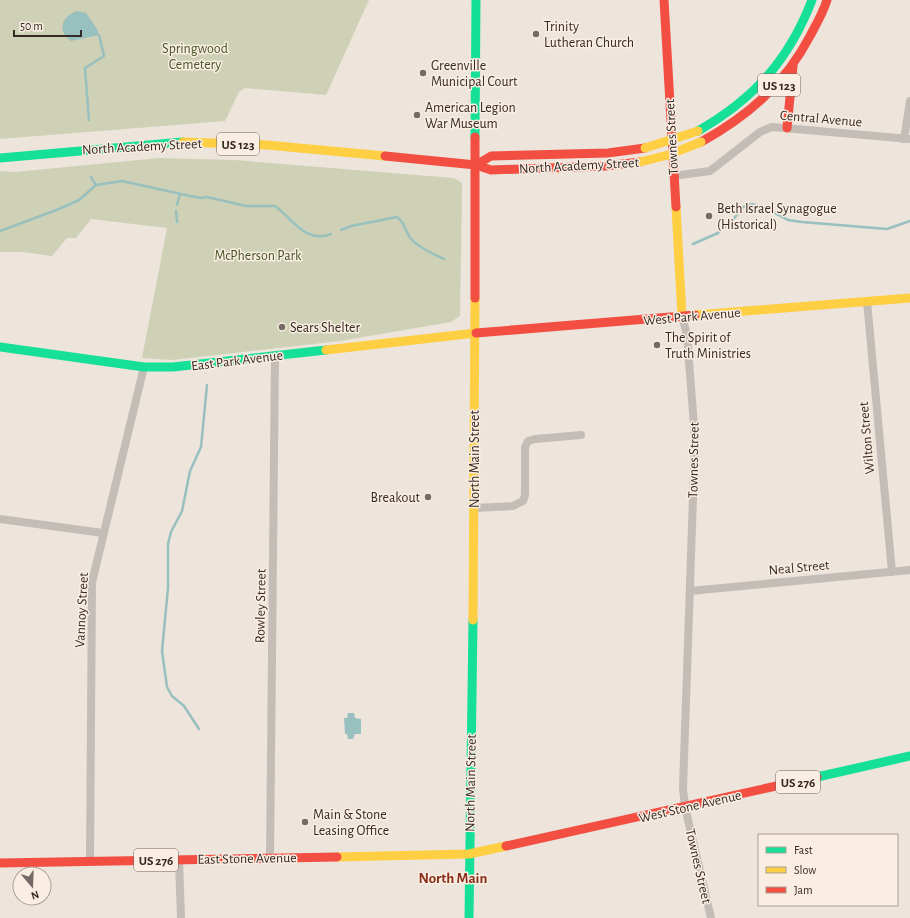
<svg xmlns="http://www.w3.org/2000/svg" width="910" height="918" viewBox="0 0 910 918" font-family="'Alegreya Sans',sans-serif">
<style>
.green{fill:#ced1b5}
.water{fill:#98c0be}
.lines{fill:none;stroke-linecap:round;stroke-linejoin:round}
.stream{stroke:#98c0be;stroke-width:2.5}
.street{stroke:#c4bcb6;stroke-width:8}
.fast{stroke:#16e098;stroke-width:9}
.slow{stroke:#ffcf43;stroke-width:9}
.jam{stroke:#f24e42;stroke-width:9}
.slow-bridge{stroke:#ffcf43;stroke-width:9}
.poi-dot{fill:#756a65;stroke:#faeee2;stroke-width:1.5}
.labels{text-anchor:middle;stroke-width:3;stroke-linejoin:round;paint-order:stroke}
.shield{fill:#faeee2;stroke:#70645e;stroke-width:1}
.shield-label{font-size:13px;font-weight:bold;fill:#352925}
.poi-label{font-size:14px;fill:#352925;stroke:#faeee2;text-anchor:start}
.park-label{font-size:14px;fill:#465527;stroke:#faeee2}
.street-label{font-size:14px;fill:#352925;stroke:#faeee2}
.neighbourhood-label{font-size:15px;font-weight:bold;fill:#892e18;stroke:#faeee2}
</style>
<rect width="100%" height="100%" fill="#ede4dc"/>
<!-- green -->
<g class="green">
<path d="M0 0H369L326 95 245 88 239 92 225 121 0 139Z"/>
<path d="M159 158 234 160 454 178 462 183V192L460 316 451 322 340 341 172 360 142 358 167 228 91 219 76 238H67L52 256 22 252H0V171L15 172Z"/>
</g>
<!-- water -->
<g class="water">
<path d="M77 11 86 13 97 29 99 35 71 41C56 31 62 16 77 11Z"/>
<path d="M348 713H354L355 718 361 719V734H355L353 739H348L347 734H345L344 718H347Z"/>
</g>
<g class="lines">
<!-- stream -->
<g class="stream">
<path d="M89 120 85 68 104 56 99 35"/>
<path d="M91 177 96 185"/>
<path d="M177 205 180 194"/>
<path d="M176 211 177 222"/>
<path d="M341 230 351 226 397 217C406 223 404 231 411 239 419 248 433 254 444 259"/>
<path d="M0 231 59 209 79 200 96 185 122 181 190 196 201 198 207 197 246 206H275C293 219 305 244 331 234"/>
<path d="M693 244 718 233 732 221 743 207 752 204 765 208 788 220 802 222 887 229 910 221"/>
<path d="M199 729 184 706 172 696 167 687 162 651 168 588V544L171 532 182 511 190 471 201 447 207 385"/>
</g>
<!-- street -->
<g class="street">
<path d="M904 139 910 101"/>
<path d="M673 176 710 171 760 132 772 127 910 139"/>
<path d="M867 301 892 572"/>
<path d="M682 316 687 335 695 439 683 788 685 807 711 918"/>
<path d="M474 508 513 506 523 501 525 495V447L528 441 535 439 581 435"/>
<path d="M0 519 103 533"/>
<path d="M690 591 910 570"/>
<path d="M270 857 275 355"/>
<path d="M179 860 181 918"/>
<path d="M90 861 92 582 144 367"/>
</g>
<!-- fast -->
<g class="fast">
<path d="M698 131C754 99 789 60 812 0"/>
<path d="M475 137 476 0"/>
<path d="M0 158 183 142"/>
<path d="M0 347 144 367H173L326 350"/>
<path d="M817 777 910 756"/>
<path d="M469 918 473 620"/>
</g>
<!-- slow -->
<g class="slow">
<path d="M183 142 267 145 385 156"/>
<path d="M676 207 682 316"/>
<path d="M695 315 910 298"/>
<path d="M326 350 476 333"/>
<path d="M473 620 475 298"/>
<path d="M337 857 469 854 506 846"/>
</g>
<!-- jam -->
<g class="jam">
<path d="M664 0 676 207"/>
<path d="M787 128 793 66"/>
<path d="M701 142C748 116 785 84 810 36 816 25 823 13 827 0"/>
<path d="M385 156 476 165 491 170 605 166 640 162"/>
<path d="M476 165 491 156 608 153 645 148"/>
<path d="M475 298V137"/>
<path d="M476 333 695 315"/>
<path d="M506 846 817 777"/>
<path d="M0 863 337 857"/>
</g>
<!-- slow-bridge -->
<g class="slow-bridge">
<path d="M645 148 698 131"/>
<path d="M640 162 668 155 701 142"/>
</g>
</g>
<!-- markers -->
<g class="poi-dot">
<circle cx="536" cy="34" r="4"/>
<circle cx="423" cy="73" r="4"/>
<circle cx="417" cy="115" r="4"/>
<circle cx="709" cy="216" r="4"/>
<circle cx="282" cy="327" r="4"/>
<circle cx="657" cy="345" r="4"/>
<circle cx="428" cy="497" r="4"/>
<circle cx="305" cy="822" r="4"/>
</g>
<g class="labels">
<!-- shield labels -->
<g class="shield">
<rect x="758" y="74" width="42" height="22" rx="3"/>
<rect x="217" y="133" width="42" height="22" rx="3"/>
<rect x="776" y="771" width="44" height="22" rx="3"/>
<rect x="134" y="849" width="44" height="22" rx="3"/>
</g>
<g class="shield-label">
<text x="779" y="90">US 123</text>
<text x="238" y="149">US 123</text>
<text x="798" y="787">US 276</text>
<text x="156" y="865">US 276</text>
</g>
<!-- poi labels -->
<g class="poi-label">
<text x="544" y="31">Trinity<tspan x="544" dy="16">Lutheran Church</tspan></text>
<text x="431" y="70">Greenville<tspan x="431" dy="16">Municipal Court</tspan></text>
<text x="425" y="112">American Legion<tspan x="425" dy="16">War Museum</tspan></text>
<text x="717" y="213">Beth Israel Synagogue<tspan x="717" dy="16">(Historical)</tspan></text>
<text x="290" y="332">Sears Shelter</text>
<text x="665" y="342">The Spirit of<tspan x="665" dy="16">Truth Ministries</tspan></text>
<text x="420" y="502" text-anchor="end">Breakout</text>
<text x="313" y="819">Main &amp; Stone<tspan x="313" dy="16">Leasing Office</tspan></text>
</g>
<!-- park labels -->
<g class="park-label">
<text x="195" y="53">Springwood<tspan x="195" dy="16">Cemetery</tspan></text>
<text x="258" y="260">McPherson Park</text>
</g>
<!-- street labels -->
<g class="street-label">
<text transform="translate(821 118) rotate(5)" y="5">Central Avenue</text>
<text transform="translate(671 137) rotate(-93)" y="5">Townes Street</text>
<text transform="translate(142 146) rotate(-3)" y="5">North Academy Street</text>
<text transform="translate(579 165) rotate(-3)" y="5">North Academy Street</text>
<text transform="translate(692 316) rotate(-5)" y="5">West Park Avenue</text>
<text transform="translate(237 360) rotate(-7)" y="5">East Park Avenue</text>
<text transform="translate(866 438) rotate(-95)" y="5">Wilton Street</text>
<text transform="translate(474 459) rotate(-90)" y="5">North Main Street</text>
<text transform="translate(693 460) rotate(-89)" y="5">Townes Street</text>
<text transform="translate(799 567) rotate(-5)" y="5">Neal Street</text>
<text transform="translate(260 606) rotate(-89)" y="5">Rowley Street</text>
<text transform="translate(81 610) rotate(-87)" y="5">Vannoy Street</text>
<text transform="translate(470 783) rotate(-89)" y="5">North Main Street</text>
<text transform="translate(690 806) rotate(-13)" y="5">West Stone Avenue</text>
<text transform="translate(247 858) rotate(-1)" y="5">East Stone Avenue</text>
<text transform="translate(699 866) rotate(77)" y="5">Townes Street</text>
</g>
<!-- neighbourhood labels -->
<g class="neighbourhood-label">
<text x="453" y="883">North Main</text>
</g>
</g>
<!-- legend -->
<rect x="758" y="834" width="140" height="72" fill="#faeee2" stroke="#ab9f96"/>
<rect x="766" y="847" width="20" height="6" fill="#16e098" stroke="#ab9f96"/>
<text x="794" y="854" font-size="12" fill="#352925">Fast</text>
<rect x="766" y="867" width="20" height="6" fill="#ffcf43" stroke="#ab9f96"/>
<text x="794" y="874" font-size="12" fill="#352925">Slow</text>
<rect x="766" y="887" width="20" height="6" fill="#f24e42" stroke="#ab9f96"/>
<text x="794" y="894" font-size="12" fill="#352925">Jam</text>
<!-- north arrow -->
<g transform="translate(32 886) rotate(161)"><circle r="19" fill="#faeee2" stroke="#ab9f96"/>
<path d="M0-3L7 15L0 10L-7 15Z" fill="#756a65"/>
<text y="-6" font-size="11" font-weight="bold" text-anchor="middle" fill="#352925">N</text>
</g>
<!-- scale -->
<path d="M14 30v6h67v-6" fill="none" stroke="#352925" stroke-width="2"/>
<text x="20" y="30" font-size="12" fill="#352925" stroke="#faeee2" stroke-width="3" paint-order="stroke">50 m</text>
</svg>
